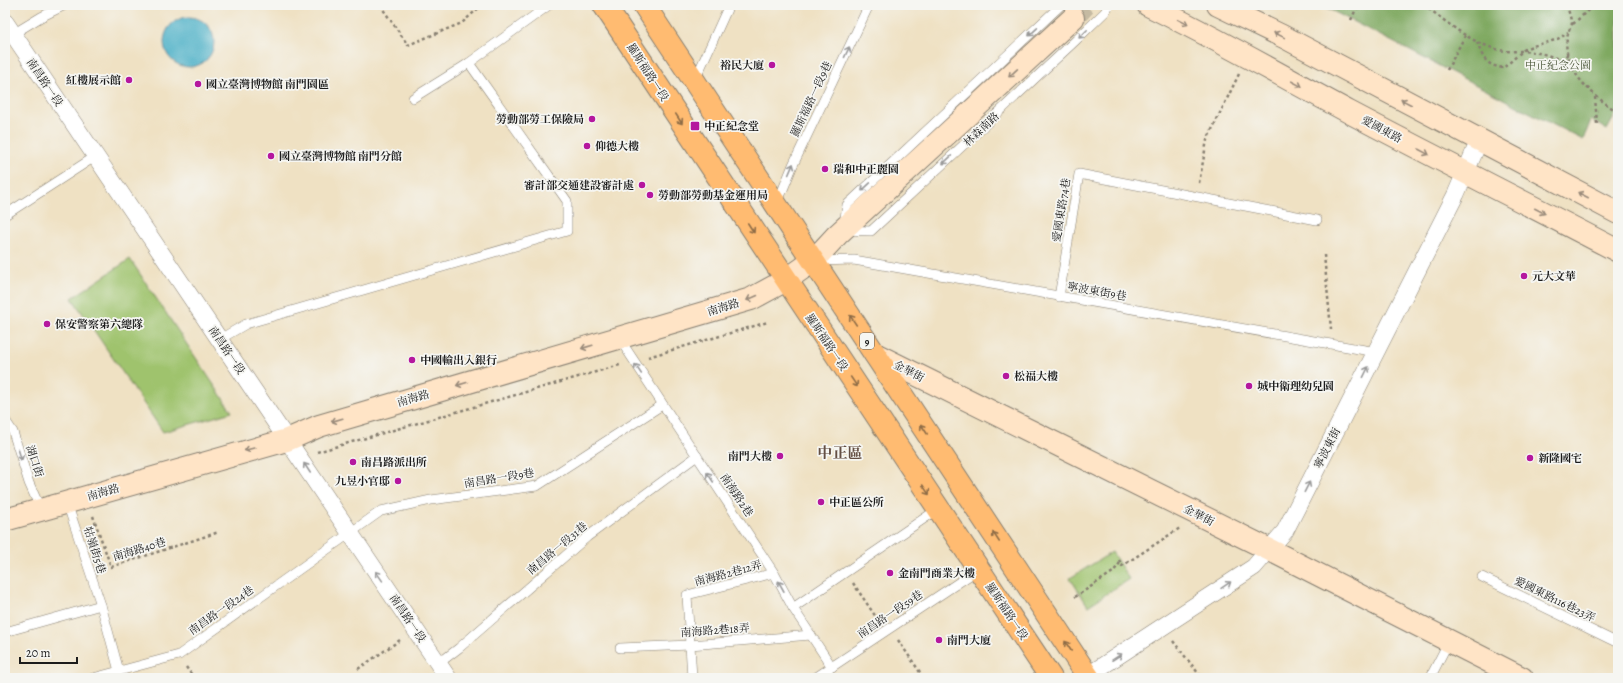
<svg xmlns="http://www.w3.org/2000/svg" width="1623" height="683" viewBox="0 0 1623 683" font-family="Alegreya,'Noto Serif TC',serif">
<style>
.green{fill:#9fc36d;stroke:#5e7044}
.forest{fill:#7fa960;stroke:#4e623e}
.water{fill:#46aec6;stroke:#316571}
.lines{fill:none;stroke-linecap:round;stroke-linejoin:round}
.secondary-tunnel{stroke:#c5baa2;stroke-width:22;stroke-dasharray:22 11;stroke-linecap:butt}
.lane-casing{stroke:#867e70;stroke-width:10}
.street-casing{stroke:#867e70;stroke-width:18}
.secondary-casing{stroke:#867e70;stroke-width:24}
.primary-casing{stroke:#867e70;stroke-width:24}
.path{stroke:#867e70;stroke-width:2.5;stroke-dasharray:3 3;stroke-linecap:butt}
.lane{stroke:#fff;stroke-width:9}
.street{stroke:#fff;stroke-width:17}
.secondary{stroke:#ffe4c6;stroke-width:22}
.primary{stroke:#ffbb71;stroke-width:22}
.oneway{stroke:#998a7a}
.oneway2{stroke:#999}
.oneway3{stroke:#8e6c46}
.poi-dot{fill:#b5179e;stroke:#f6f6f2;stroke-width:1.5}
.labels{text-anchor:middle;stroke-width:3.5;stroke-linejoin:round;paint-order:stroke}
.shield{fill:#f6f6f2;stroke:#5d5d5c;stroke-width:1}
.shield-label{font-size:10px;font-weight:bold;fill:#1c1c1c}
.poi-label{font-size:11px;font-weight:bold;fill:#1c1c1c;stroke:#f6f6f2;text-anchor:start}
.park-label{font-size:11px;fill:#4a5638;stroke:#f6f6f2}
.street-label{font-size:11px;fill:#1c1c1c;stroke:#f6f6f2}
.district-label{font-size:15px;font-weight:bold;fill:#644f44;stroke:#f6f6f2}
</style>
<rect width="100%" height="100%" fill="#f6f6f2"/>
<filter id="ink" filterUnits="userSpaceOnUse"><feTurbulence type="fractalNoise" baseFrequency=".025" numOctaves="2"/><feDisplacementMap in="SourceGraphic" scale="8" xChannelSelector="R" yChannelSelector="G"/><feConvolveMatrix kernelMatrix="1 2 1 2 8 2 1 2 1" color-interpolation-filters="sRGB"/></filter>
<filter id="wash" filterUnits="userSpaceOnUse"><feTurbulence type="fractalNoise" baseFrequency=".012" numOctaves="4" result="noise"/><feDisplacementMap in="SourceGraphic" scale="16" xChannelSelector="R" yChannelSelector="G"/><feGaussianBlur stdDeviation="0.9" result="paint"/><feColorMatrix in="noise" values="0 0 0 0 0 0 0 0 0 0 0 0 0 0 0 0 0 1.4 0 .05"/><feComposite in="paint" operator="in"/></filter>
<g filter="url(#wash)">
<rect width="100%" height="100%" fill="#efe1c3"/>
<!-- green -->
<g class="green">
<path d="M130 259 232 412 163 432 72 298Z"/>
<path d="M1112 552 1129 579 1088 606 1070 578Z"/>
</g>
<!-- forest -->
<path class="forest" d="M1321 5H1618V110L1607 130 1591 120 1583 140Z"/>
<!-- water -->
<circle class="water" cx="189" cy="42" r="25"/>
</g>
<g filter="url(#ink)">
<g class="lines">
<!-- secondary-tunnel -->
<path class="secondary-tunnel" d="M1073 18 1085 5"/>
<defs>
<g id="lane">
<path d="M1061 5 847 205 843 230 871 231 1073 43 1105 12 1109 5"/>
<path d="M13 34 41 17 65 5"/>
<path d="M695 80 729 5"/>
<path d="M413 98 469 63"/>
<path d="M777 204 793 165 869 5"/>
<path d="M5 215 96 156"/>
<path d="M817 261 854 260 1376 352"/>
<path d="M1059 297 1079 174 1317 220"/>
<path d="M619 338 774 573 793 608 832 667"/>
<path d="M220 339 246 324 567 231V201L469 63 549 5"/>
<path d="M5 420 13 432 29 483 41 510"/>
<path d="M67 503 101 605 119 671"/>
<path d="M1482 577 1618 643"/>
<path d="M793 608 938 509"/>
<path d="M5 632 101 605"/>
<path d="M620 648 690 645 811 635"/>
<path d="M438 664 459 648 587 537 697 456"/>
<path d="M93 678 179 655 381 511 431 500 537 486 662 405"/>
<path d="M692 678 687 595 774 573"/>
<path d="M815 678 979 569"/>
<path d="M1430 678 1449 641"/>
</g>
<g id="street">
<path d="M5 22 448 678"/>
<path d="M1084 678 1254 567 1285 531 1456 194 1479 141"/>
</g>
<g id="secondary">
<path d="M1148 5C1216 38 1282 76 1349 112 1438 159 1528 204 1618 251"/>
<path d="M1218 5 1284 37 1618 213"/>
<path d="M875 354 1270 550 1522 678"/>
<path d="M5 520 287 440 319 426 751 299 786 280 813 261 837 235 1073 18"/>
</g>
<g id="primary">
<path d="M604 5 1051 678"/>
<path d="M644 5 1089 678"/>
</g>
</defs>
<!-- lane casing -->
<use href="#lane" class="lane-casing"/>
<!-- street casing -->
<use href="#street" class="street-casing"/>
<!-- secondary casing -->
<use href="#secondary" class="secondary-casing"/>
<!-- primary casing -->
<use href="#primary" class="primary-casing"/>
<!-- path -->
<g class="path">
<path d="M380 5 408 45 462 23 482 5"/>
<path d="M1424 5C1448 23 1470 43 1500 50 1507 52 1515 51 1522 51 1540 52 1556 56 1571 67"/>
<path d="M1567 5 1572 24C1552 62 1590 94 1618 112"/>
<path d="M1351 20 1358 5"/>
<path d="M1573 24 1594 5"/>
<path d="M1477 42C1483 58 1485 65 1503 68 1510 63 1522 50 1527 48 1542 42 1556 43 1568 32"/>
<path d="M1561 60 1568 54"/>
<path d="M1447 70 1465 36"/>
<path d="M1595 97 1597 124"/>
<path d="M1199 183 1207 140 1239 74"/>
<path d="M1324 255 1331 329"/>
<path d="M648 357 768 322"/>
<path d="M317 452 620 365"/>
<path d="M93 516 111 567 219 532"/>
<path d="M1119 560 1122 566 1180 528"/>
<path d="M853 583 878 620"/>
<path d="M1075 597 1113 572 1120 563"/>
<path d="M898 640 924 678"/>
<path d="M1173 641 1202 678"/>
<path d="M186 667 194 678"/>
<path d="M358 669 400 640"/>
</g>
<!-- lane -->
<use href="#lane" class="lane"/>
<!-- street -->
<use href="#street" class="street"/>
<!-- secondary -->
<use href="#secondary" class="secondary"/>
<!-- primary -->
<use href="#primary" class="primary"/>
</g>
<!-- one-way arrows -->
<defs><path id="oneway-shaft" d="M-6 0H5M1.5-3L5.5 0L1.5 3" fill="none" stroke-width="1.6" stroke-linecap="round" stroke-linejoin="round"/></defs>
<g class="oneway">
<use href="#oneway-shaft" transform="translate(1183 22) rotate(26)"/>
<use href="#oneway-shaft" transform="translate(1279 35) rotate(-154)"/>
<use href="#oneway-shaft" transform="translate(1013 73) rotate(137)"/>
<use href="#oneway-shaft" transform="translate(1297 84) rotate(28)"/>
<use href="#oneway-shaft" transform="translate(1406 102) rotate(-152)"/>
<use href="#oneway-shaft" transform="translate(1424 152) rotate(28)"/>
<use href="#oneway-shaft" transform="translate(1583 195) rotate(-153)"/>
<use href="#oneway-shaft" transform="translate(1540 211) rotate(27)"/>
<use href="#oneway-shaft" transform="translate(752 298) rotate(156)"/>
<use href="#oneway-shaft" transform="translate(587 347) rotate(164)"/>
<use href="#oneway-shaft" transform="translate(462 384) rotate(164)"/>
<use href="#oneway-shaft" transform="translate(337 420) rotate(164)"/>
<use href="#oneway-shaft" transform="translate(250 449) rotate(165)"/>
</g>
<g class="oneway2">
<use href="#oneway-shaft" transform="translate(1033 32) rotate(137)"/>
<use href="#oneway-shaft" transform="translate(1083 34) rotate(135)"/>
<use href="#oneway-shaft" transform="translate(847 52) rotate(-65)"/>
<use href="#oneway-shaft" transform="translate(947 160) rotate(137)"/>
<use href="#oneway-shaft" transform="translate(791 169) rotate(-67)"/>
<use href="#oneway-shaft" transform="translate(866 187) rotate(137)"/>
<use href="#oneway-shaft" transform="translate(638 369) rotate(-124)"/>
<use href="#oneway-shaft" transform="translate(1366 372) rotate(-64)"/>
<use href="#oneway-shaft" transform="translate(20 455) rotate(73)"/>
<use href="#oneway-shaft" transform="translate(307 468) rotate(-123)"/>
<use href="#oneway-shaft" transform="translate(710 477) rotate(-124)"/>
<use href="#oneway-shaft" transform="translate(1307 487) rotate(-63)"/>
<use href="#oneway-shaft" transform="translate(379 576) rotate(-125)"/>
<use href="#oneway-shaft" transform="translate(1226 585) rotate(-34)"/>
<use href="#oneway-shaft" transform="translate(781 586) rotate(-119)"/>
<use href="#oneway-shaft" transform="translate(1117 657) rotate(-33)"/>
</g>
<g class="oneway3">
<use href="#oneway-shaft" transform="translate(679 119) rotate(57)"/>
<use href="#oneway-shaft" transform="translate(751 228) rotate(57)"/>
<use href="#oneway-shaft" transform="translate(853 320) rotate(-124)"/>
<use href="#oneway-shaft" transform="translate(854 382) rotate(56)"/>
<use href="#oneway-shaft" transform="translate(924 429) rotate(-123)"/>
<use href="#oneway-shaft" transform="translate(926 490) rotate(56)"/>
<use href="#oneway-shaft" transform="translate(996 537) rotate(-123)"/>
<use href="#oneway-shaft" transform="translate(1068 646) rotate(-123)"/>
</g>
</g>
<!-- markers -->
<g class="poi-dot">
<circle cx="772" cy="65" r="4"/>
<circle cx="129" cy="80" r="4"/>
<circle cx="198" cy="84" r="4"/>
<circle cx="592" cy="119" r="4"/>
<rect x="690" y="121" width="10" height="10" rx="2"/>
<circle cx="587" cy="146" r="4"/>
<circle cx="271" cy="156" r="4"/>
<circle cx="825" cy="169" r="4"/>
<circle cx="642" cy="185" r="4"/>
<circle cx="650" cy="195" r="4"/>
<circle cx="1524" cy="276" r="4"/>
<circle cx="47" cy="324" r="4"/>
<circle cx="412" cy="360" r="4"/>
<circle cx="1006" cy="376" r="4"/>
<circle cx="1249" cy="386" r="4"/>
<circle cx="780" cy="456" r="4"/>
<circle cx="1530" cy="458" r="4"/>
<circle cx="353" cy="462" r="4"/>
<circle cx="398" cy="481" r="4"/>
<circle cx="821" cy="502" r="4"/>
<circle cx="890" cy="573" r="4"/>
<circle cx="939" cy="640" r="4"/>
</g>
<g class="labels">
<!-- shield labels -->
<rect class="shield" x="860" y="333" width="14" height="16" rx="3"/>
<g class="shield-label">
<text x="867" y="345">9</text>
</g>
<!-- poi labels -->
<g class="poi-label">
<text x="764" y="69" text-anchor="end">裕民大廈</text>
<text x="121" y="84" text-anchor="end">紅樓展示館</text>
<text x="206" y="88">國立臺灣博物館 南門園區</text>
<text x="584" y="123" text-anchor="end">勞動部勞工保險局</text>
<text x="704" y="130">中正紀念堂</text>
<text x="595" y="150">仰德大樓</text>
<text x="279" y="160">國立臺灣博物館 南門分館</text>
<text x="833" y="173">瑞和中正麗園</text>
<text x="634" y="189" text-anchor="end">審計部交通建設審計處</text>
<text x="658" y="199">勞動部勞動基金運用局</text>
<text x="1532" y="280">元大文華</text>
<text x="55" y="328">保安警察第六總隊</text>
<text x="420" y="364">中國輸出入銀行</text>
<text x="1014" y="380">松福大樓</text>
<text x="1257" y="390">城中衛理幼兒園</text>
<text x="772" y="460" text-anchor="end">南門大樓</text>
<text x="1538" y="462">新隆國宅</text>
<text x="361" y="466">南昌路派出所</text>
<text x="390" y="485" text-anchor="end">九昱小官邸</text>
<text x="829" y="506">中正區公所</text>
<text x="898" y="577">金南門商業大樓</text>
<text x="947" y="644">南門大廈</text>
</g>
<!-- park labels -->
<g class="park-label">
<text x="1558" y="69">中正紀念公園</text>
</g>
<!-- street labels -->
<g class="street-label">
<text transform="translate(648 72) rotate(57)" y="4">羅斯福路一段</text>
<text transform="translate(45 82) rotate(56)" y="4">南昌路一段</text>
<text transform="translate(811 99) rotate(-65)" y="4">羅斯福路一段9巷</text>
<text transform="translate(981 129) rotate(-43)" y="4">林森南路</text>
<text transform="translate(1382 129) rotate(28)" y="4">愛國東路</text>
<text transform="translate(1061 210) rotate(-81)" y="4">愛國東路74巷</text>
<text transform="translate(1097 291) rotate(10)" y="4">寧波東街9巷</text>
<text transform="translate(723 307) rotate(-17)" y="4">南海路</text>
<text transform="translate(827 342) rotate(56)" y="4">羅斯福路一段</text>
<text transform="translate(227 350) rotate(56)" y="4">南昌路一段</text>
<text transform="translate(909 371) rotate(27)" y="4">金華街</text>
<text transform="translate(413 398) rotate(-16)" y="4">南海路</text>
<text transform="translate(1327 448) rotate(-63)" y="4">寧波東街</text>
<text transform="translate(35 461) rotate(72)" y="4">湖口街</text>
<text transform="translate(499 478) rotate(-9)" y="4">南昌路一段9巷</text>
<text transform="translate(103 492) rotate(-16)" y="4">南海路</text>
<text transform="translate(737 495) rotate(56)" y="4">南海路2巷</text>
<text transform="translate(1199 515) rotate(27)" y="4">金華街</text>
<text transform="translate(557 548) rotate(-40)" y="4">南昌路一段31巷</text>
<text transform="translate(139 549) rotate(-17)" y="4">南海路40巷</text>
<text transform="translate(95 550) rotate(72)" y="4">牯嶺街5巷</text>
<text transform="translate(728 573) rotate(-15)" y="4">南海路2巷12弄</text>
<text transform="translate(1555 599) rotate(26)" y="4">愛國東路116巷23弄</text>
<text transform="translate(221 610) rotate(-35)" y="4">南昌路一段24巷</text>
<text transform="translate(1007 611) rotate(56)" y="4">羅斯福路一段</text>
<text transform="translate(890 614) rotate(-34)" y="4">南昌路一段59巷</text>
<text transform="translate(408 618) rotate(56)" y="4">南昌路一段</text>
<text transform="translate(715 630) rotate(-4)" y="4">南海路2巷18弄</text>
</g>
<!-- district labels -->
<g class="district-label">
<text x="840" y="458">中正區</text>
</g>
</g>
<!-- margin -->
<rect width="1623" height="683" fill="none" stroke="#f6f6f2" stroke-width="20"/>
<!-- scale -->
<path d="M20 657v6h57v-6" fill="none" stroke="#1c1c1c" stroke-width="2"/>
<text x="26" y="657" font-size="12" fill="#1c1c1c" stroke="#f6f6f2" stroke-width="3" paint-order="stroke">20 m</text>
</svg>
